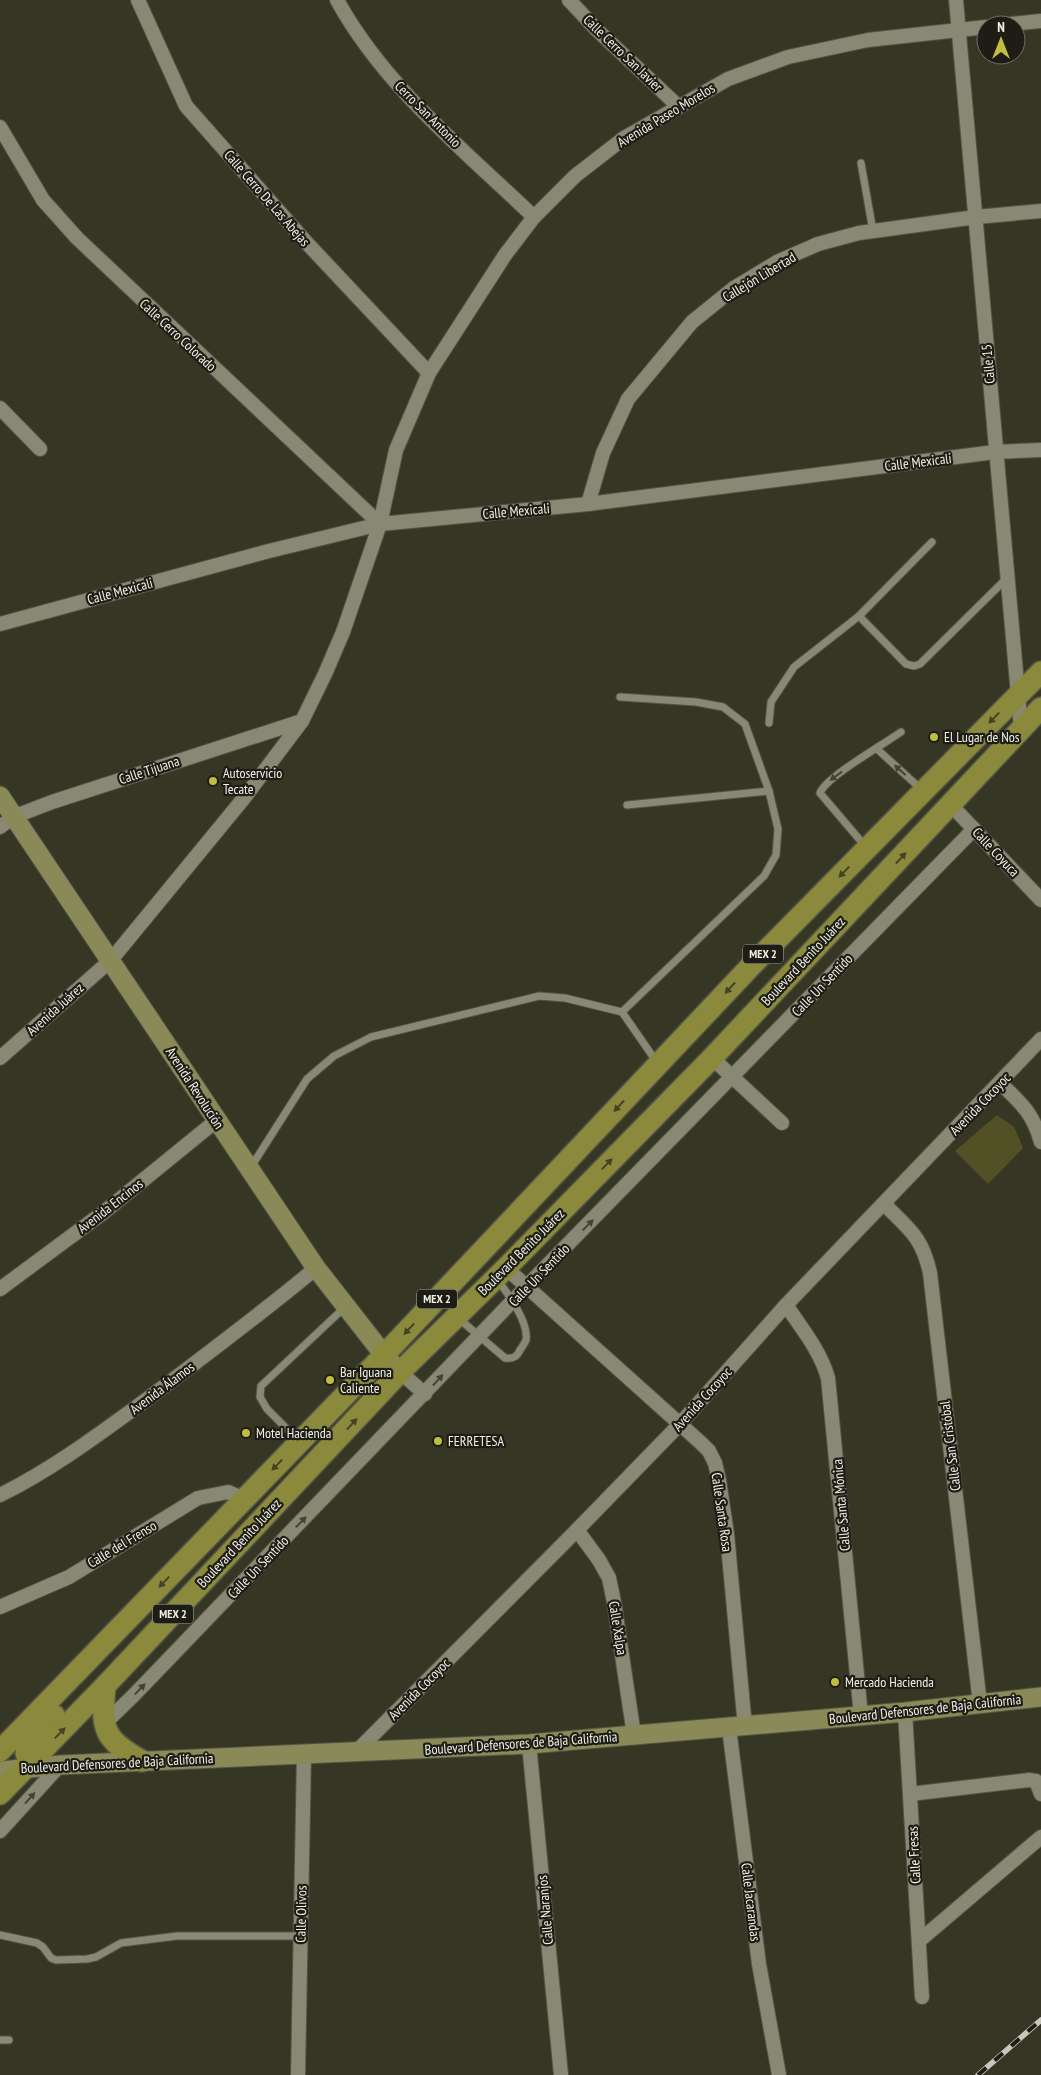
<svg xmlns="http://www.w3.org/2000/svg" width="1041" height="2075" viewBox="0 0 1041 2075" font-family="'PT Sans Narrow',sans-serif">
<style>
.green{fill:#525126}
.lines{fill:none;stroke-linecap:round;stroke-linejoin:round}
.lane-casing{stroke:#545445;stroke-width:9}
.street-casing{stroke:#545445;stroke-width:16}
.secondary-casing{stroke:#545445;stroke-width:21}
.primary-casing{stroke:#545445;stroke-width:24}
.lane{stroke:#888875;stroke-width:7}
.street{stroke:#888875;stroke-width:14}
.secondary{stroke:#8a8958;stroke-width:19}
.primary{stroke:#8b893c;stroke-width:21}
.rail-casing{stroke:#c7c7bc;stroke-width:5.5}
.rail{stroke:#1d1d15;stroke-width:4;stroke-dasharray:11;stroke-linecap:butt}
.oneway{fill:#444323}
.oneway2{fill:#424237}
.poi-dot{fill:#c1bd40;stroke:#1d1d15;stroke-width:2}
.labels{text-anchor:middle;stroke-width:4.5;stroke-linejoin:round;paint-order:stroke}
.shield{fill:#1d1d15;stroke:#b1b1a7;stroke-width:1}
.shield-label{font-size:12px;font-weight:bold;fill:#f0f0e6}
.street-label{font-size:14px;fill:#f0f0e6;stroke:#1d1d15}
.poi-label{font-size:14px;fill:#f0f0e6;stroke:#1d1d15;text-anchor:start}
</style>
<rect width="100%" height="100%" fill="#363625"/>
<!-- green -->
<path class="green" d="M997 1115 1014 1127 1023 1148 988 1184 955 1151Z"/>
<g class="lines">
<defs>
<g id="lane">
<path d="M861 163 873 231"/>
<path d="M859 616 906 664 914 666 920 664 1007 578"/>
<path d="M620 697 696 702 723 707 745 724 769 791 778 829 776 855 764 876 622 1012"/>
<path d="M769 723 771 702 794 667 859 616 932 542"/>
<path d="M877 749 921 789"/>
<path d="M627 805 769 791"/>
<path d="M865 846 820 793C826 777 884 744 901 732"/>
<path d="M251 1167 307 1079 334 1056 371 1037 539 996 565 998 622 1012 656 1061"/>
<path d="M458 1318 505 1358C513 1359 517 1357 520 1350 522 1347 525 1343 526 1340 529 1323 508 1293 498 1281"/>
<path d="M298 1440 267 1409 260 1397 261 1386 345 1307"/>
<path d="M0 1935 37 1943 43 1947 51 1958 56 1960 87 1959 96 1957 121 1943 177 1936H301"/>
<path d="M0 2040H9"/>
</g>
<g id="street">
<path d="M138 0 186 106 305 241 429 373"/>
<path d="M337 0C384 86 464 150 534 217"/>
<path d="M569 0 597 30 678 106"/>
<path d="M956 0 1021 728"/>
<path d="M1002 25 1041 21"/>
<path d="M0 127 43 200 77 238 380 524"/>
<path d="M0 408 40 449"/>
<path d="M588 504 603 453 628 399 692 322 734 288 777 262 818 244 859 233 976 217 1041 211"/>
<path d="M0 624 269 551 380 524 588 504 995 452 1041 450"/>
<path d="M951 805 1041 900"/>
<path d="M0 827 13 817 52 802 302 721"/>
<path d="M0 1058 111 960 244 798 302 721 325 674 343 632 380 524 396 450 429 373 505 255 534 217 575 176 624 138 728 79 788 57 868 40 986 27"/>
<path d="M712 1058 782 1123"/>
<path d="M1000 1083C1021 1103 1033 1113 1041 1142"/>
<path d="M884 1204C910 1230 922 1237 930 1273L980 1704"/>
<path d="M506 1268 701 1443 709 1451 715 1463 719 1480 727 1534 745 1727"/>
<path d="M0 1289 104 1212 217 1120"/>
<path d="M786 1305C802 1329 820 1350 828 1378L861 1716"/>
<path d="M400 1372 425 1394"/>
<path d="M0 1495C53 1469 102 1432 150 1397 206 1355 262 1313 316 1268"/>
<path d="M577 1530 599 1560 609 1578 614 1602 634 1735"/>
<path d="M0 1607 69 1577 198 1498 228 1492 244 1499"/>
<path d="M905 1712 922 1997"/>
<path d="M105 1723 133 1696 526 1287 974 829"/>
<path d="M729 1728 759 1964 779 2075"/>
<path d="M529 1744 561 2075"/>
<path d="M356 1752 577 1530 680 1424 786 1305 1041 1039"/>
<path d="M910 1794 1029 1780 1036 1781 1041 1794"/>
<path d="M0 1831 60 1765"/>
<path d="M919 1941 1041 1837"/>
<path d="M298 2075 304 1754"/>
</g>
<g id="secondary">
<path d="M0 796 316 1268 384 1355 400 1372"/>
<path d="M0 1771 60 1765 529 1744 905 1712 1041 1697"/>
</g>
<g id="primary">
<path d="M105 1686C101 1729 103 1739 142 1761"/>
<path d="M0 1751 384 1355 750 967 1041 672"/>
<path d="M30 1763 26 1753 27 1745 54 1715"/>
<path d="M0 1794 105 1686 400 1372 506 1268 712 1058 1041 708"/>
</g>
</defs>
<!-- lane casing -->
<use href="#lane" class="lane-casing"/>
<!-- street casing -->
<use href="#street" class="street-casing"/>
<!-- secondary casing -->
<use href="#secondary" class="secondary-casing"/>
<!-- primary casing -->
<use href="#primary" class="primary-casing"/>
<!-- lane -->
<use href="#lane" class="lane"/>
<!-- street -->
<use href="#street" class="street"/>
<!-- secondary -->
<use href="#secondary" class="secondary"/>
<!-- primary -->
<use href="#primary" class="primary"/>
<defs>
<path id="rail" d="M978 2075 1041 2020"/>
</defs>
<!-- rail casing -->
<use href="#rail" class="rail-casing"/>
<!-- rail -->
<use href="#rail" class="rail"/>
</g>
<!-- one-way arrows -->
<defs><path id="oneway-solid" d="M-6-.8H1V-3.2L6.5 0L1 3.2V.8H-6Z" transform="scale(1.25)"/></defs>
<g class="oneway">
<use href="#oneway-solid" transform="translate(994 718) rotate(134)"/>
<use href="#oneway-solid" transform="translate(901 858) rotate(-47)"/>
<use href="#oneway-solid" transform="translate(844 872) rotate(134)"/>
<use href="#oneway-solid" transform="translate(730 988) rotate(133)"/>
<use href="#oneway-solid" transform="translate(619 1106) rotate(133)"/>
<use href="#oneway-solid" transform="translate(607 1164) rotate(-46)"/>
<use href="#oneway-solid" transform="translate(409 1329) rotate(133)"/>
<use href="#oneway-solid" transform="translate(352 1424) rotate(-47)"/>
<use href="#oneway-solid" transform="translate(277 1465) rotate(134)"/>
<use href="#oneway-solid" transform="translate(164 1582) rotate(134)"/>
<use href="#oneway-solid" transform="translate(60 1733) rotate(-46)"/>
</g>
<g class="oneway2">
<use href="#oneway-solid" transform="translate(900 770) rotate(-138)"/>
<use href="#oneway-solid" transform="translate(836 776) rotate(144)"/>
<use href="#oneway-solid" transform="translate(588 1225) rotate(-45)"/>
<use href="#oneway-solid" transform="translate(438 1380) rotate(-47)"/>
<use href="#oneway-solid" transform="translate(301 1522) rotate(-46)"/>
<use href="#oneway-solid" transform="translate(140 1689) rotate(-46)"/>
<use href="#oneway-solid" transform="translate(30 1798) rotate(-48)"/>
</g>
<!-- markers -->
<g class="poi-dot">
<circle cx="934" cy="737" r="5"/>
<circle cx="213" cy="781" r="5"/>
<circle cx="330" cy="1380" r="5"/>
<circle cx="246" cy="1433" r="5"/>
<circle cx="438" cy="1441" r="5"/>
<circle cx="835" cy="1682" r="5"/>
</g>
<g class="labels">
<!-- shield labels -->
<g class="shield">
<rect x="743" y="944.5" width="40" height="19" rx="4"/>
<rect x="417" y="1289.5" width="40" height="19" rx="4"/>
<rect x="153" y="1604.5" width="40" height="19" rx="4"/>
</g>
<g class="shield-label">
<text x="763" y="958">MEX 2</text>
<text x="437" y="1303">MEX 2</text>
<text x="173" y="1618">MEX 2</text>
</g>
<!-- street labels -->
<g class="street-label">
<text transform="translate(623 53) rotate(44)" y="5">Calle Cerro San Javier</text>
<text transform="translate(428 114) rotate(45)" y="5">Cerro San Antonio</text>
<text transform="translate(666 115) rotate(-31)" y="5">Avenida Paseo Morelos</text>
<text transform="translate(267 198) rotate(49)" y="5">Calle Cerro De Las Abejas</text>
<text transform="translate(759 277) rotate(-31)" y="5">Callejón Libertad</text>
<text transform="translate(178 335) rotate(43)" y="5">Calle Cerro Colorado</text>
<text transform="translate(988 364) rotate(-95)" y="5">Calle 15</text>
<text transform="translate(918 462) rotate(-7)" y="5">Calle Mexicali</text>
<text transform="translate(516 511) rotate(-5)" y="5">Calle Mexicali</text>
<text transform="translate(120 591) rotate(-15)" y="5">Calle Mexicali</text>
<text transform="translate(149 770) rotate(-18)" y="5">Calle Tijuana</text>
<text transform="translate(996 852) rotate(47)" y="5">Calle Coyuca</text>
<text transform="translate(803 961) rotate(-47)" y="5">Boulevard Benito Juárez</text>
<text transform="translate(822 985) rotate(-46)" y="5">Calle Un Sentido</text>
<text transform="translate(55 1009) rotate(-42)" y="5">Avenida Juárez</text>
<text transform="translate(195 1088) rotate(57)" y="5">Avenida Revolución</text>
<text transform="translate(980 1104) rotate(-46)" y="5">Avenida Cocoyoc</text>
<text transform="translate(110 1206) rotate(-38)" y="5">Avenida Encinos</text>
<text transform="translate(521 1252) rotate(-45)" y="5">Boulevard Benito Juárez</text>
<text transform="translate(539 1275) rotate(-46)" y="5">Calle Un Sentido</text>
<text transform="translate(162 1388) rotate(-37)" y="5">Avenida Álamos</text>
<text transform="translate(702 1399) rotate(-48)" y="5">Avenida Cocoyoc</text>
<text transform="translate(950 1446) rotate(-97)" y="5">Calle San Cristóbal</text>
<text transform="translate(841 1505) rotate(-95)" y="5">Calle Santa Mónica</text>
<text transform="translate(722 1512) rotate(82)" y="5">Calle Santa Rosa</text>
<text transform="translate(239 1543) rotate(-47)" y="5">Boulevard Benito Juárez</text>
<text transform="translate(122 1544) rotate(-31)" y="5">Calle del Frenso</text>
<text transform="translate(258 1567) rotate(-46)" y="5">Calle Un Sentido</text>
<text transform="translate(618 1628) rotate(81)" y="5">Calle Xalpa</text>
<text transform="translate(419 1689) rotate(-45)" y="5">Avenida Cocoyoc</text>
<text transform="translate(925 1709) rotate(-6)" y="5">Boulevard Defensores de Baja California</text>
<text transform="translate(521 1743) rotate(-4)" y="5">Boulevard Defensores de Baja California</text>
<text transform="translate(117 1763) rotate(-3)" y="5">Boulevard Defensores de Baja California</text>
<text transform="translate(914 1855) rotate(-93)" y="5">Calle Fresas</text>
<text transform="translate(751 1902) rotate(83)" y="5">Calle Jacarandas</text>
<text transform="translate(545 1910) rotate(-95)" y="5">Calle Naranjos</text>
<text transform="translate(301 1914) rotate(-89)" y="5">Calle Olivos</text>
</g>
<!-- poi labels -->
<g class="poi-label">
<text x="944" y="742">El Lugar de Nos</text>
<text x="223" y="778">Autoservicio<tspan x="223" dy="16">Tecate</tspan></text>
<text x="340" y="1377">Bar Iguana<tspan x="340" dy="16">Caliente</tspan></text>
<text x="256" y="1438">Motel Hacienda</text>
<text x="448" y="1446">FERRETESA</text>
<text x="845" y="1687">Mercado Hacienda</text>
</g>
</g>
<!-- north arrow -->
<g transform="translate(1001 40)"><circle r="24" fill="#1d1d15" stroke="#717169"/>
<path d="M0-4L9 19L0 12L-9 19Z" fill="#c1bd40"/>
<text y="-8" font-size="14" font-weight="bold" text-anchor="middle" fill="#f0f0e6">N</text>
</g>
</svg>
